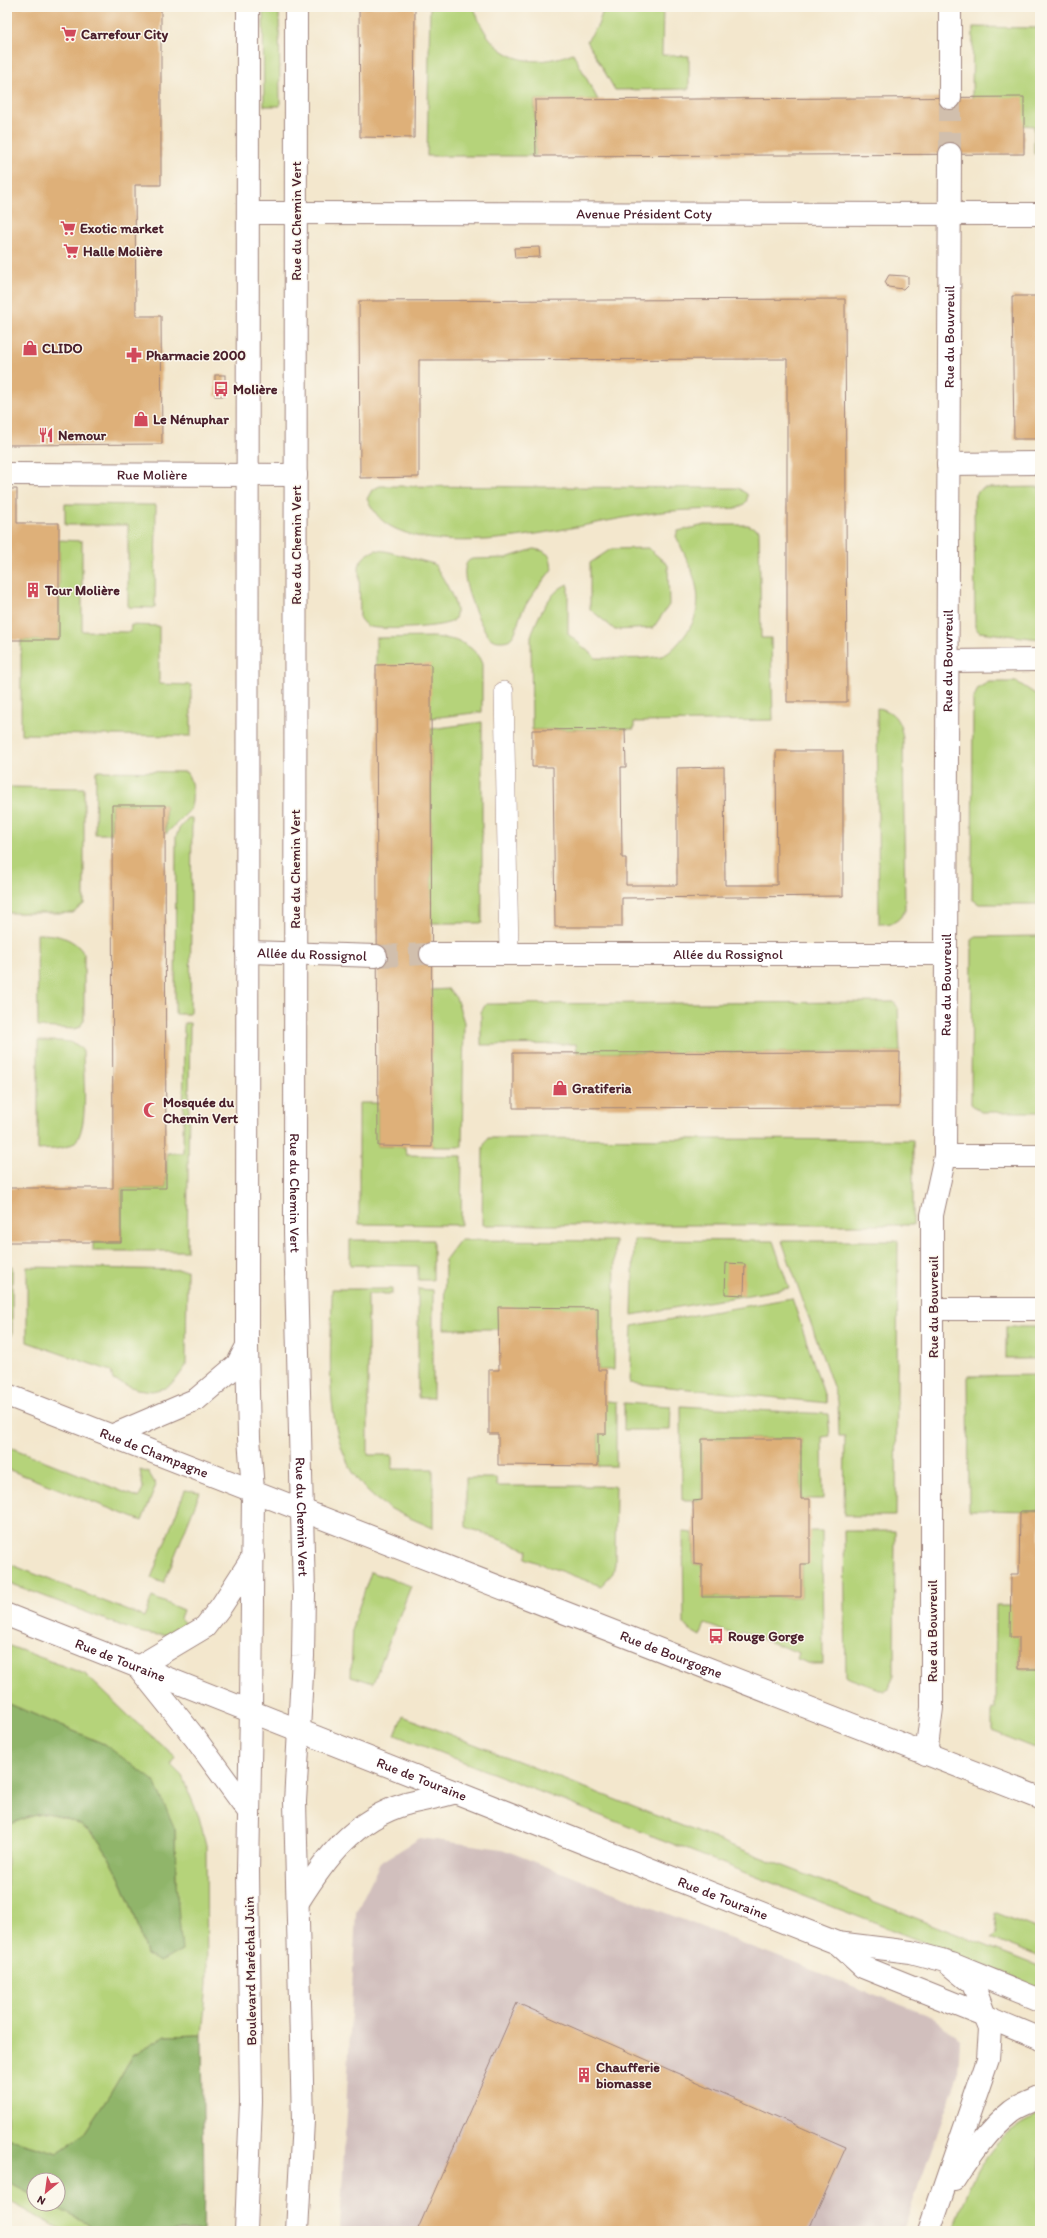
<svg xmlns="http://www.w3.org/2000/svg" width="1047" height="2238" viewBox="0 0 1047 2238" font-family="Itim,sans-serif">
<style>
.industrial{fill:#d1bfbd}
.green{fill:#b5d37a;stroke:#807952}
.forest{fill:#90b56a;stroke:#6d6a4a}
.building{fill:#deb079}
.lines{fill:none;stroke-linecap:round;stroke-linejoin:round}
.minor-tunnel{stroke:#d1bfad;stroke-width:22;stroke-dasharray:22 11;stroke-linecap:butt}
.service-casing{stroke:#9e837c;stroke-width:20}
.minor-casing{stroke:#9e837c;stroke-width:24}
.tertiary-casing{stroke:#9e837c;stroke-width:24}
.secondary-casing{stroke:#9e837c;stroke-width:24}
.trunk-casing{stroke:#9e837c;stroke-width:24}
.service{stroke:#fff;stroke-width:19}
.minor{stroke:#fff;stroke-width:22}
.tertiary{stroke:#fff;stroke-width:22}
.secondary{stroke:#fff;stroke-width:22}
.trunk{stroke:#fff;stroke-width:22}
.labels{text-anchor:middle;stroke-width:3;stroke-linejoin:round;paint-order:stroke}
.poi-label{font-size:14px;font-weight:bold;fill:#4a1f2b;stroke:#fbf7ec;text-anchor:start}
.street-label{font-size:14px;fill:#4a1f2b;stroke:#fbf7ec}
</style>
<rect width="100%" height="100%" fill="#fbf7ec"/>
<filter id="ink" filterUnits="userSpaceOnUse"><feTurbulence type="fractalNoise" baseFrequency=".025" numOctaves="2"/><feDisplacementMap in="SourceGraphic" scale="8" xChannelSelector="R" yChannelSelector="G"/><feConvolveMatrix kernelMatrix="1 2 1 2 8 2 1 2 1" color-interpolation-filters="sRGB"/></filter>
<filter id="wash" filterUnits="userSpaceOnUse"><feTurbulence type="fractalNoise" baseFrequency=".012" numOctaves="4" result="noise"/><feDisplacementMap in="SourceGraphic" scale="16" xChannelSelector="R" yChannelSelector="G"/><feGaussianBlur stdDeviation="0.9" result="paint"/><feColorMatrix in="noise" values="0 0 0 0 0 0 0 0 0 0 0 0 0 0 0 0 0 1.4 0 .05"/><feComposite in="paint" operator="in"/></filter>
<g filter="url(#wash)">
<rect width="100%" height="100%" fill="#f3e7cd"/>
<!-- industrial -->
<path class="industrial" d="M420 1838 502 1849 932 2017 960 2039 958 2075 903 2231H340L356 1912 380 1863Z"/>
<!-- green -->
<g class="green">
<path d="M263 7H279L280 106H264Z"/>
<path d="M430 7H474C489 56 525 72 573 53L598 100H535L536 156H427Z"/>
<path d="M604 7H663L662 55 689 56V89L615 90 587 41 598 25Z"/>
<path d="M973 27 1040 28V154H1034V126L1024 125 972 98Z"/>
<path d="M380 486 738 488 747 494C748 502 745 504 738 508 708 510 677 509 647 514 578 524 452 561 390 526 379 520 373 510 367 499L372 490Z"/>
<path d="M1040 487V639L979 632 975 627 974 501C976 494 977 491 984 488Z"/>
<path d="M65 504 156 505 155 608 128 607V525H65Z"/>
<path d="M705 525H748L759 530 761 638H771L773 720 634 722V729L532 730 531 636C537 619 549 591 568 584V634L596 658C616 658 642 660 661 656 668 655 676 646 680 641 713 605 693 573 676 536L678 531Z"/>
<path d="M59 540 82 541V631L130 632 131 625 159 626V684L191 685V736L21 734V640H59Z"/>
<path d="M648 548 668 565 669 605 653 628 615 630 590 609V563L611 549Z"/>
<path d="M534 549 543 551 550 556 552 569C542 583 529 597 521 614 518 621 517 631 512 637 510 640 506 641 501 641 496 641 491 640 488 635 479 624 452 564 472 559L506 558Z"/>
<path d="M376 550 385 551 434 564C441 575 463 608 454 620 448 628 377 631 367 626 365 625 362 621 360 619L359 566C362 557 367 554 376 550Z"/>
<path d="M431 637C452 638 474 642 482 664V712L431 718 376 665V638Z"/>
<path d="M989 682H1017L1040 697V904H979L972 899 973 700 978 688Z"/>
<path d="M877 708C895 710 901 723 903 739L905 911C897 923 893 924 879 924Z"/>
<path d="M482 722V923H431V729Z"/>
<path d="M96 771 186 772C193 780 194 799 190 810L166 834 165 805H112L111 834H95Z"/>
<path d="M7 787 84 788V904L73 913H7Z"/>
<path d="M188 818H192L190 1014H175L176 837 179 829Z"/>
<path d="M37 934C55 934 74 937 84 954V1020L80 1027 74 1029 38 1027Z"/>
<path d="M1040 936V1112H981L971 1104 972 940 976 937Z"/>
<path d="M449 989 456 998 464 1022 462 1147H432L431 990Z"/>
<path d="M894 1002 898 1008 900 1052 577 1053 576 1044 481 1045V1012L486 1004Z"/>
<path d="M184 1023H190L187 1251H93V1242H121V1188H166L167 1153H183Z"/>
<path d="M38 1041C53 1042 76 1037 83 1052 83 1072 90 1130 74 1143 65 1150 49 1149 38 1150Z"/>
<path d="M359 1103H378V1146L405 1147 406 1155 462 1156 461 1225 359 1224Z"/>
<path d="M488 1138 913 1140V1225H482L483 1147Z"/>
<path d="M350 1240H433V1280H418V1266L350 1265Z"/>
<path d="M460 1240 615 1241 614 1370H598V1309L498 1329H444L445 1260Z"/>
<path d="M634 1240 773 1241 789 1288 632 1315Z"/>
<path d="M782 1241H898L896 1516H844L845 1436H839L838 1401Z"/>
<path d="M7 1266H12V1336L7 1334Z"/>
<path d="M27 1267 187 1270 186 1366 175 1381 165 1388 152 1391 137 1389 113 1380 111 1371 27 1342Z"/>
<path d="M332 1289H392V1294H368V1455H392V1469H433V1528C411 1518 384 1509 367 1491 319 1439 332 1354 332 1289Z"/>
<path d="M418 1289 433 1290V1398H418Z"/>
<path d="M792 1298 827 1403 630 1383 632 1326Z"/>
<rect x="1006" y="1327" width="34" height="32"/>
<path d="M1040 1375V1511L969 1510 968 1376Z"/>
<path d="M606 1401 616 1402V1466H598V1434Z"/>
<path d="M624 1403 671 1406 670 1430H624Z"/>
<path d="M681 1406 828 1414 830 1436 822 1437 823 1499H801V1439H702V1500H682Z"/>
<path d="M7 1446 139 1498 143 1488 140 1470 149 1473 156 1485 142 1521 7 1469Z"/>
<path d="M466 1478H496L497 1486H616L615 1564 613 1573 601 1586 525 1558 528 1550 466 1527Z"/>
<path d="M185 1490 200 1492 164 1583 151 1578Z"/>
<path d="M809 1531H822L823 1664H811L797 1659 799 1653 741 1631 738 1636 705 1624 700 1636 688 1629 684 1624 683 1532 693 1533 694 1564 702 1565 703 1597H801V1564Z"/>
<path d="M844 1531H895L894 1676 888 1689 884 1691 846 1677Z"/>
<path d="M7 1563 144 1617 152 1597 183 1610 180 1618 188 1627C172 1639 153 1635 135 1631L7 1582Z"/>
<path d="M371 1572 411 1586 373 1683 351 1676 353 1624Z"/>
<path d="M996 1605H1011L1019 1637V1669H1040V1750L992 1731V1709H995Z"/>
<path d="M7 1645 85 1674 131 1718 176 1757 171 1765 182 1776 199 1817 206 1845 207 1984 202 2035 165 2036 133 2055 109 2096 83 2135 57 2153 7 2138V2060L13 2054 7 2048V1825C16 1822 37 1813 45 1814 63 1816 87 1824 98 1840 118 1867 139 1922 146 1955L176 1883 175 1829 104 1744 7 1703Z"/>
<path d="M403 1716 1040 1967V1988L395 1735Z"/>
<path d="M994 1912 1040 1930V1957L991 1938 997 1934Z"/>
<path d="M1040 2114V2231H953C974 2177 983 2140 1040 2114Z"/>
<path d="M7 2182 34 2196V2204H50L101 2231H64L7 2200Z"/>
</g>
<!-- forest -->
<g class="forest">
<path d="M7 1703 104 1744 154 1781 175 1829 176 1883 182 1951 160 1962 146 1955C139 1922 118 1867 98 1840 87 1824 63 1816 45 1814 37 1813 16 1822 7 1825Z"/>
<path d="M202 2035 204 2186 203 2231H101L50 2204H58V2180H34V2196L7 2182V2138L57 2153 83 2135 109 2096 133 2055 165 2036Z"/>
</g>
<g id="blocks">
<!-- building -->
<g class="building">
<path d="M7 7H161V185H135L136 316H161L162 444 7 445Z"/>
<path d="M359 7H415L414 138 360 137Z"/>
<path d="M1024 97V154L536 156 535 100Z"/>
<path d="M539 247 540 257 515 258 514 248Z"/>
<path d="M889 275 905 276 908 277V284L903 289 888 287 885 282Z"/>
<path d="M1012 296H1040V439H1014Z"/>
<path d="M845 299 847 702H787V359L419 360V477L360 478 359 301Z"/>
<rect x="215" y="375" width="10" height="21"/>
<path d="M7 489H17V523H59V640H7Z"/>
<path d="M431 664 432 1147 378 1146 376 665Z"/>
<path d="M625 729 626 767H621L622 858H626V885H677V768L724 767 725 885H777L776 751H843V896L622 898V927H555L553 767H532V730Z"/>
<path d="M112 805H165L166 1188H121V1242H7V1188H113Z"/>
<path d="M900 1052 899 1107 513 1108V1053Z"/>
<path d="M726 1263 745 1264 744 1295 725 1294Z"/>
<path d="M498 1307 598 1308V1370H606V1434H598V1466L498 1465V1434H489V1370H499Z"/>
<path d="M702 1439H801V1499H810V1564H801V1597H702V1565L694 1564 693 1501 702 1500Z"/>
<path d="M1020 1511H1040V1669H1019V1637H1010L1011 1574H1019Z"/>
<path d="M517 2003 846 2147 808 2231H417Z"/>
</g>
</g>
</g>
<g filter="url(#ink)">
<use href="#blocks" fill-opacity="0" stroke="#9e837c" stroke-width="1"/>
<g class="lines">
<!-- minor-tunnel -->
<g class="minor-tunnel">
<path d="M950 154V98"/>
<path d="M376 956 431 954"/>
</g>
<defs>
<path id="service" d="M504 691 509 953"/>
<g id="minor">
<path d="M950 7V98"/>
<path d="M948 464 1040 463"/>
<path id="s1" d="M7 474 296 475"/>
<path d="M948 661 1040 660"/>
<path id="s2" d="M247 952 376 956"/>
<path id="s3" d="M431 954H946"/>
<path d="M945 1156H1040"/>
<path d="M933 1309H1040"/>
<path id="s4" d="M7 1395 1040 1798"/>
<path id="s5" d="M926 1754 932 1708V1215L945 1156 950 154"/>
</g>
<g id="tertiary">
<path d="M248 7 247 1346 249 1438 253 1490 251 1711"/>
<path id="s6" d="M296 7 295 1232 304 1593 303 1656 299 1730"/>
<path id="s7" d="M248 213 1040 214"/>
<path d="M111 1436 197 1399 237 1365 247 1346"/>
<path d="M952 1964 1040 2000"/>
<path d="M985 2016 1040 2039"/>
</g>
<g id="secondary">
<path id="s8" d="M7 1615 837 1943 911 1952 945 1961 973 1984 985 2016"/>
<path d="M138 1667 195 1738 249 1812"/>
<path d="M138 1667 205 1627 222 1605 253 1557"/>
<path d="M298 1902C325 1859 354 1819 406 1804 422 1800 440 1797 456 1792"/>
<path d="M837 1943 863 1967 985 2016"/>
<path d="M246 2231 251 2102 248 1871 251 1711"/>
<path d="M297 2231 303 2121 295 1802 299 1730"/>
</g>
<g id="trunk">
<path d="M955 2180C971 2155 988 2130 1012 2111 1020 2105 1031 2102 1040 2097"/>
<path d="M929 2231 988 2059 990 2029 985 2016"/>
</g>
</defs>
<!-- service casing -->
<use href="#service" class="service-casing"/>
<!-- minor casing -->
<use href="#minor" class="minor-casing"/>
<!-- tertiary casing -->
<use href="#tertiary" class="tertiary-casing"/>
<!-- secondary casing -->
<use href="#secondary" class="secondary-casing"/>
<!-- trunk casing -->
<use href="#trunk" class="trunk-casing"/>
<!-- service -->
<use href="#service" class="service"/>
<!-- minor -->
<use href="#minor" class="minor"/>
<!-- tertiary -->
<use href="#tertiary" class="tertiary"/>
<!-- secondary -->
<use href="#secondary" class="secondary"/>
<!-- trunk -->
<use href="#trunk" class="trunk"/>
</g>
</g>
<!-- icons -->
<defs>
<symbol id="supermarket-bare" viewBox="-9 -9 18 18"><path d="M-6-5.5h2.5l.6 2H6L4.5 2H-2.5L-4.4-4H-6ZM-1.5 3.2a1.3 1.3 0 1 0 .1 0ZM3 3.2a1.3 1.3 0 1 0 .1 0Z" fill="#d1495b" stroke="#fbf7ec" stroke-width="2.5" paint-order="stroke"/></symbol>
<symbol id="shop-bare" viewBox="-9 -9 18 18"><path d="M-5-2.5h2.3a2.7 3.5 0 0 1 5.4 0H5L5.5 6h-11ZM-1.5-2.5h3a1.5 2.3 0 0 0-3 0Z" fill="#d1495b" stroke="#fbf7ec" stroke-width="2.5" paint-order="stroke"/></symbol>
<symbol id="pharmacy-bare" viewBox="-9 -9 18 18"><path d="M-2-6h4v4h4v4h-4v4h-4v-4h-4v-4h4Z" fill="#d1495b" stroke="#fbf7ec" stroke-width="2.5" paint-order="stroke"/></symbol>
<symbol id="bus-bare" viewBox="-9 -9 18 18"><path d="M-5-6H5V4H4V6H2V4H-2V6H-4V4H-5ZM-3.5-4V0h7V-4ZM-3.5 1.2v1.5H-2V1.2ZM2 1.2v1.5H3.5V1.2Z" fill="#d1495b" stroke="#fbf7ec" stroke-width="2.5" paint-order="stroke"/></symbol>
<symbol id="restaurant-bare" viewBox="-9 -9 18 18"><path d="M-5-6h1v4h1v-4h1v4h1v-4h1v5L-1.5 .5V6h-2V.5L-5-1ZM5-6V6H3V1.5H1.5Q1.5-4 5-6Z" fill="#d1495b" stroke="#fbf7ec" stroke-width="2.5" paint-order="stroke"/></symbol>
<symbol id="building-bare" viewBox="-9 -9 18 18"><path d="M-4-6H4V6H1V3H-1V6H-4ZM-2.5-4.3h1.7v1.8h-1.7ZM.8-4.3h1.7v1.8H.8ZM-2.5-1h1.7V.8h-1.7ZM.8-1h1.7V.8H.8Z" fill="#d1495b" stroke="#fbf7ec" stroke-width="2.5" paint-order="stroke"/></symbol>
<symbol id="mosque-bare" viewBox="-9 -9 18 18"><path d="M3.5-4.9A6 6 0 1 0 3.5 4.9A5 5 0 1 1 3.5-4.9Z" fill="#d1495b" stroke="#fbf7ec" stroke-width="2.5" paint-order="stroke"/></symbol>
</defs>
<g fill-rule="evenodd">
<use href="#supermarket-bare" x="58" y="23" width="22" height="22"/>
<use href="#supermarket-bare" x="57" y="217" width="22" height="22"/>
<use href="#supermarket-bare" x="60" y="240" width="22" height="22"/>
<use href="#shop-bare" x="19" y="337" width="22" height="22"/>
<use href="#pharmacy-bare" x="123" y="344" width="22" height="22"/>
<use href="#bus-bare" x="210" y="378" width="22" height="22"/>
<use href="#shop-bare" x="130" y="408" width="22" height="22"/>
<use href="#restaurant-bare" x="35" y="424" width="22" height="22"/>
<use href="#building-bare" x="22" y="579" width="22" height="22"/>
<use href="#shop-bare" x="549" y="1077" width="22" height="22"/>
<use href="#mosque-bare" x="140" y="1099" width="22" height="22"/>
<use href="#bus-bare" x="705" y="1625" width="22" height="22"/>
<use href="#building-bare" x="573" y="2064" width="22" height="22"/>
</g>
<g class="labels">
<!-- poi labels -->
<g class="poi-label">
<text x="81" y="39">Carrefour City</text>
<text x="80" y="233">Exotic market</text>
<text x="83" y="256">Halle Molière</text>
<text x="42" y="353">CLIDO</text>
<text x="146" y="360">Pharmacie 2000</text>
<text x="233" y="394">Molière</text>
<text x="153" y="424">Le Nénuphar</text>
<text x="58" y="440">Nemour</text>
<text x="45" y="595">Tour Molière</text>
<text x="572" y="1093">Gratiferia</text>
<text x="163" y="1107">Mosquée du<tspan x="163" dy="16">Chemin Vert</tspan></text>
<text x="728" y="1641">Rouge Gorge</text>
<text x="596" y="2072">Chaufferie<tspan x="596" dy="16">biomasse</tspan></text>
</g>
<!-- street labels -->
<g class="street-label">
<text dy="5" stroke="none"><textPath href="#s7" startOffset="396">Avenue Président Coty</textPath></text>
<text transform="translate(296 221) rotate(-90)" y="5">Rue du Chemin Vert</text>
<text dy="5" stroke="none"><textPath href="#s5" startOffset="1419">Rue du Bouvreuil</textPath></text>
<text dy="5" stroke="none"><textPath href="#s1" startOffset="145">Rue Molière</textPath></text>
<text transform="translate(296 545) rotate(-90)" y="5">Rue du Chemin Vert</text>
<text dy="5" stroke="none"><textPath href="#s5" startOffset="1095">Rue du Bouvreuil</textPath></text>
<text transform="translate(295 869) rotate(-90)" y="5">Rue du Chemin Vert</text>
<text dy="5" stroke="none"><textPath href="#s3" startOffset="297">Allée du Rossignol</textPath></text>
<text dy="5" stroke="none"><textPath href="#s2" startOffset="65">Allée du Rossignol</textPath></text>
<text dy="5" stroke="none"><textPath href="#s5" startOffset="771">Rue du Bouvreuil</textPath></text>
<text dy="5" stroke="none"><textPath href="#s6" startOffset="1186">Rue du Chemin Vert</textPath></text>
<text transform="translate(933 1307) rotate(-90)" y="5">Rue du Bouvreuil</text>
<text dy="5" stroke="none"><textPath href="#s4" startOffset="158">Rue de Champagne</textPath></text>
<text dy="5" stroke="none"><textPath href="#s6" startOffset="1510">Rue du Chemin Vert</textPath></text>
<text transform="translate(932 1631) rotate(-90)" y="5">Rue du Bouvreuil</text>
<text dy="5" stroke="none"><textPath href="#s4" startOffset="713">Rue de Bourgogne</textPath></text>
<text dy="5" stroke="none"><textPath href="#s8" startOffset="122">Rue de Touraine</textPath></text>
<text dy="5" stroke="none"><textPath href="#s8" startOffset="446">Rue de Touraine</textPath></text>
<text dy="5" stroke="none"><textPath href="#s8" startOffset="770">Rue de Touraine</textPath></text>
<text transform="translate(250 1971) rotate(-91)" y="5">Boulevard Maréchal Juin</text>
</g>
</g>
<!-- margin -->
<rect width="1047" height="2238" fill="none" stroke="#fbf7ec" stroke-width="24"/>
<!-- north arrow -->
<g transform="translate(46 2192) rotate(209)"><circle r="19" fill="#fbf7ec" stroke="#b4a19f"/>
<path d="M0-3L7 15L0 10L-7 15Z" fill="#d1495b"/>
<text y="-6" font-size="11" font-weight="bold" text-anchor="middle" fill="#4a1f2b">N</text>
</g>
</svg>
